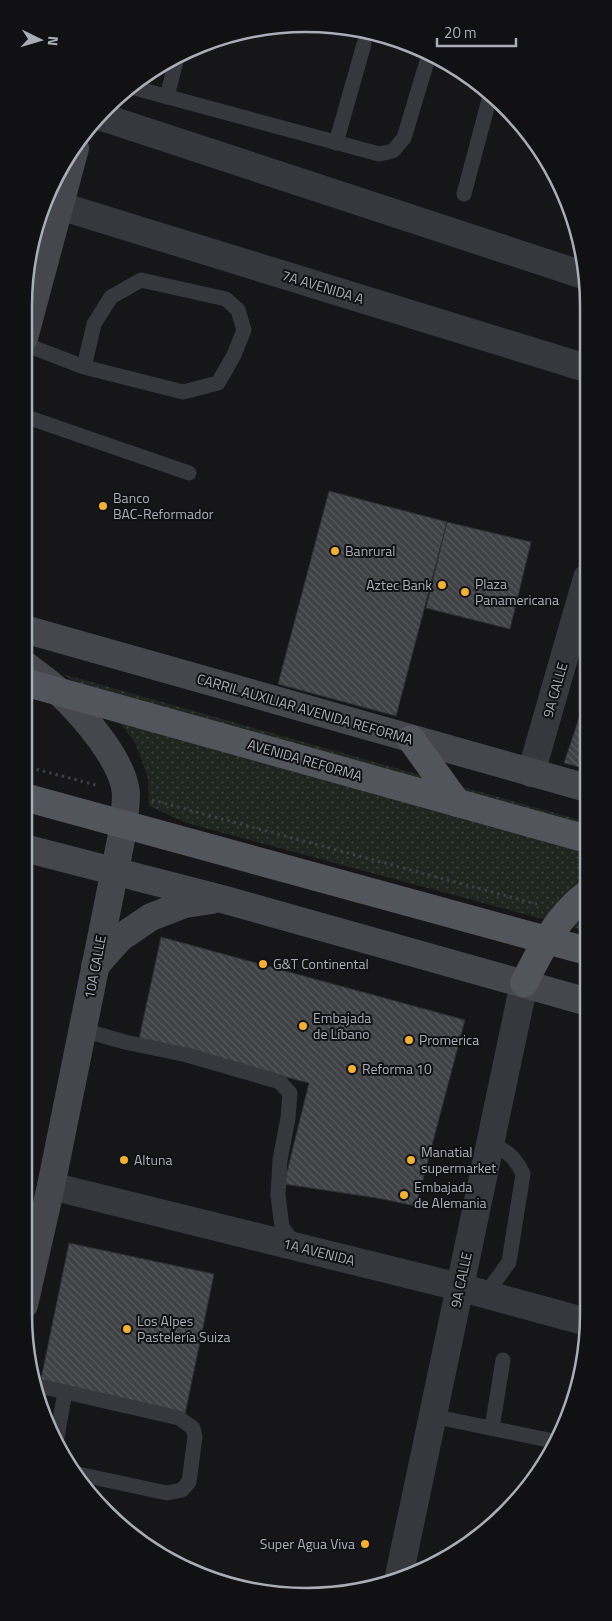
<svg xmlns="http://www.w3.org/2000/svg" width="612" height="1621" viewBox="0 0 612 1621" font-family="'Titillium Web',sans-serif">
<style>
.park{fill:url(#park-dots)}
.building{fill:url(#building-back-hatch);stroke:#303034}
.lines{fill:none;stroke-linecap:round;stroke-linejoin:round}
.path{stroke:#3d3f44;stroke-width:3;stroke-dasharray:2.5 4;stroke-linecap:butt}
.lane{stroke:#37383d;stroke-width:15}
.street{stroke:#37383d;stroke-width:28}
.secondary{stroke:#45474d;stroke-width:28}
.primary{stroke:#53555c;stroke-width:28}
.poi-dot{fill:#f2b134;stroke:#111113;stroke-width:2}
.labels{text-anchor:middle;stroke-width:4;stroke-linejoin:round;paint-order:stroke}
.street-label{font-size:14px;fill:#a8adb8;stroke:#111113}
.poi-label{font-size:14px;fill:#a8adb8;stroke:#111113;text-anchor:start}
.rim{fill:none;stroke:#a8adb8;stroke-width:2.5}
</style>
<defs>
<pattern id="park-dots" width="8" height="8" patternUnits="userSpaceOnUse" patternTransform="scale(1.25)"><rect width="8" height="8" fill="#1e261f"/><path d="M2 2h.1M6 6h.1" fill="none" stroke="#3c433d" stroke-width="1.8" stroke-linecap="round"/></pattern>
<pattern id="building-back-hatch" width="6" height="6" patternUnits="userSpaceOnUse" patternTransform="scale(1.25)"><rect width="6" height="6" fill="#404145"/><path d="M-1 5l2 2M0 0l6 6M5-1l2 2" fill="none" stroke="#595a5e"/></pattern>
</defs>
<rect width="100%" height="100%" fill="#161618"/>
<!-- park -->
<path class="park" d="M63 674 587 822V931L186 823 149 806 148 778 136 745 109 707Z"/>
<!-- building -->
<g class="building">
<path d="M329 491 447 522 396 716 278 684Z"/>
<path d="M447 522 531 542 510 629 426 608Z"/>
<path d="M587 694V769L564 763Z"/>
<path d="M161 937 465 1020 416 1206 377 1198 284 1184 309 1083 139 1039Z"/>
<path d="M69 1243 214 1274 185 1414 40 1384Z"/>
</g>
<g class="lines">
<!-- path -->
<g class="path">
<path d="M24 766 96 785"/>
<path d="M152 800 540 905"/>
</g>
<!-- lane -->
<g class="lane">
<path d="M135 88 379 154 393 151 404 138 428 58"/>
<path d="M167 97 177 57"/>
<path d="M336 143 364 44"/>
<path d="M464 194 490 96"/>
<path d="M24 344 84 367 183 392 218 383 234 355 244 330 238 310 226 299 141 280 111 297 94 324 84 367"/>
<path d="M24 416 189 473"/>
<path d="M83 1030 125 1042 187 1055 280 1082 290 1093 288 1118 280 1160 278 1195 282 1227 295 1245"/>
<path d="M486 1294 509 1262 523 1174C515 1156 507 1152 490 1142"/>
<path d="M35 1385 179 1418 193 1428 195 1437 189 1482 182 1490 167 1493 78 1474"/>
<path d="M432 1416 553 1441"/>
<path d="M492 1428 503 1360"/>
<path d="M57 1437 65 1392"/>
</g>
<!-- street -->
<g class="street">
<path d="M102 117 586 276"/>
<path d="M60 206 586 368"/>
<path d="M531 773 587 578"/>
<path d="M51 1186 459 1287 587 1322"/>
<path d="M399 1576 524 983"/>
</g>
<!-- secondary -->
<g class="secondary">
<path d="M24 338 75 148"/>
<path d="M24 629 587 788"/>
<path d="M24 664C36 674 49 682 60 693 83 715 124 761 126 794 126 804 124 815 124 825L51 1186 24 1305"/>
<path d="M24 848 222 899 588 1002"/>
<path d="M95 966 120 938 151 917 185 904 212 900"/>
</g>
<!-- primary -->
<g class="primary">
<path d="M24 682 587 839"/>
<path d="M411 739 457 803"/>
<path d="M24 797 587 951"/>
<path d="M524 983C540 951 557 916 587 894"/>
</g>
</g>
<!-- markers -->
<g class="poi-dot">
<circle cx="103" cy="506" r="5"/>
<circle cx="335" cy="551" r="5"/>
<circle cx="442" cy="585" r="5"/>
<circle cx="465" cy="592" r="5"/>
<circle cx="263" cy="964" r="5"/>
<circle cx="303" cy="1026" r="5"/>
<circle cx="409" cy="1040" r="5"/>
<circle cx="352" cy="1069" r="5"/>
<circle cx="124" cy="1160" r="5"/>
<circle cx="411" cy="1160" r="5"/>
<circle cx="404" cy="1195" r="5"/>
<circle cx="127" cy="1329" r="5"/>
<circle cx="365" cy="1544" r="5"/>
</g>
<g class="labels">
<!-- street labels -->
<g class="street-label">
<text transform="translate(323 287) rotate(17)" y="5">7A AVENIDA A</text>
<text transform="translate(555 690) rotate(-74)" y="5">9A CALLE</text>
<text transform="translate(305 709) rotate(16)" y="5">CARRIL AUXILIAR AVENIDA REFORMA</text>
<text transform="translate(305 760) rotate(16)" y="5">AVENIDA REFORMA</text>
<text transform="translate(95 967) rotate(-79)" y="5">10A CALLE</text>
<text transform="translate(319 1252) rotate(14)" y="5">1A AVENIDA</text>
<text transform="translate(461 1280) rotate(-78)" y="5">9A CALLE</text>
</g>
<!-- poi labels -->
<g class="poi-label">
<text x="113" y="503">Banco<tspan x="113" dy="16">BAC-Reformador</tspan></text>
<text x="345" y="556">Banrural</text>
<text x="475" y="589">Plaza<tspan x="475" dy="16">Panamericana</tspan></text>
<text x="432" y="590" text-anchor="end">Aztec Bank</text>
<text x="273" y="969">G&amp;T Continental</text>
<text x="313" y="1023">Embajada<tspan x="313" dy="16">de Líbano</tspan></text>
<text x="419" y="1045">Promerica</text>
<text x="362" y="1074">Reforma 10</text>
<text x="421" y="1157">Manatial<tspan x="421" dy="16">supermarket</tspan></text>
<text x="134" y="1165">Altuna</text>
<text x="414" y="1192">Embajada<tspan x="414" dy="16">de Alemania</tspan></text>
<text x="137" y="1326">Los Alpes<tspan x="137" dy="16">Pastelería Suiza</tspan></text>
<text x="355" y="1549" text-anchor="end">Super Agua Viva</text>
</g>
</g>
<!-- crop -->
<path d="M0 0H612V1621H0ZM306 32H306A274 274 0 0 1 580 306V1314A274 274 0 0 1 306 1588H306A274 274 0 0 1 32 1314V306A274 274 0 0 1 306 32Z" fill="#111113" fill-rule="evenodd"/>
<path class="rim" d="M306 32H306A274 274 0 0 1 580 306V1314A274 274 0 0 1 306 1588H306A274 274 0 0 1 32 1314V306A274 274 0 0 1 306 32Z"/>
<!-- north arrow -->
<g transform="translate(40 40) rotate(95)" stroke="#111113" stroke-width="4" paint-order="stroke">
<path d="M0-4L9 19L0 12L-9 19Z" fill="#a8adb8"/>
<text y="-8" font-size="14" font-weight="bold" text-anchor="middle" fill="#a8adb8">N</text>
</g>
<!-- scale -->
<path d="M437 38v8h79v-8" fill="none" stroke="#a8adb8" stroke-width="2.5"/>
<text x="444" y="38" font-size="15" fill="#a8adb8" stroke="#111113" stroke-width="4" paint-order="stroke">20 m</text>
</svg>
